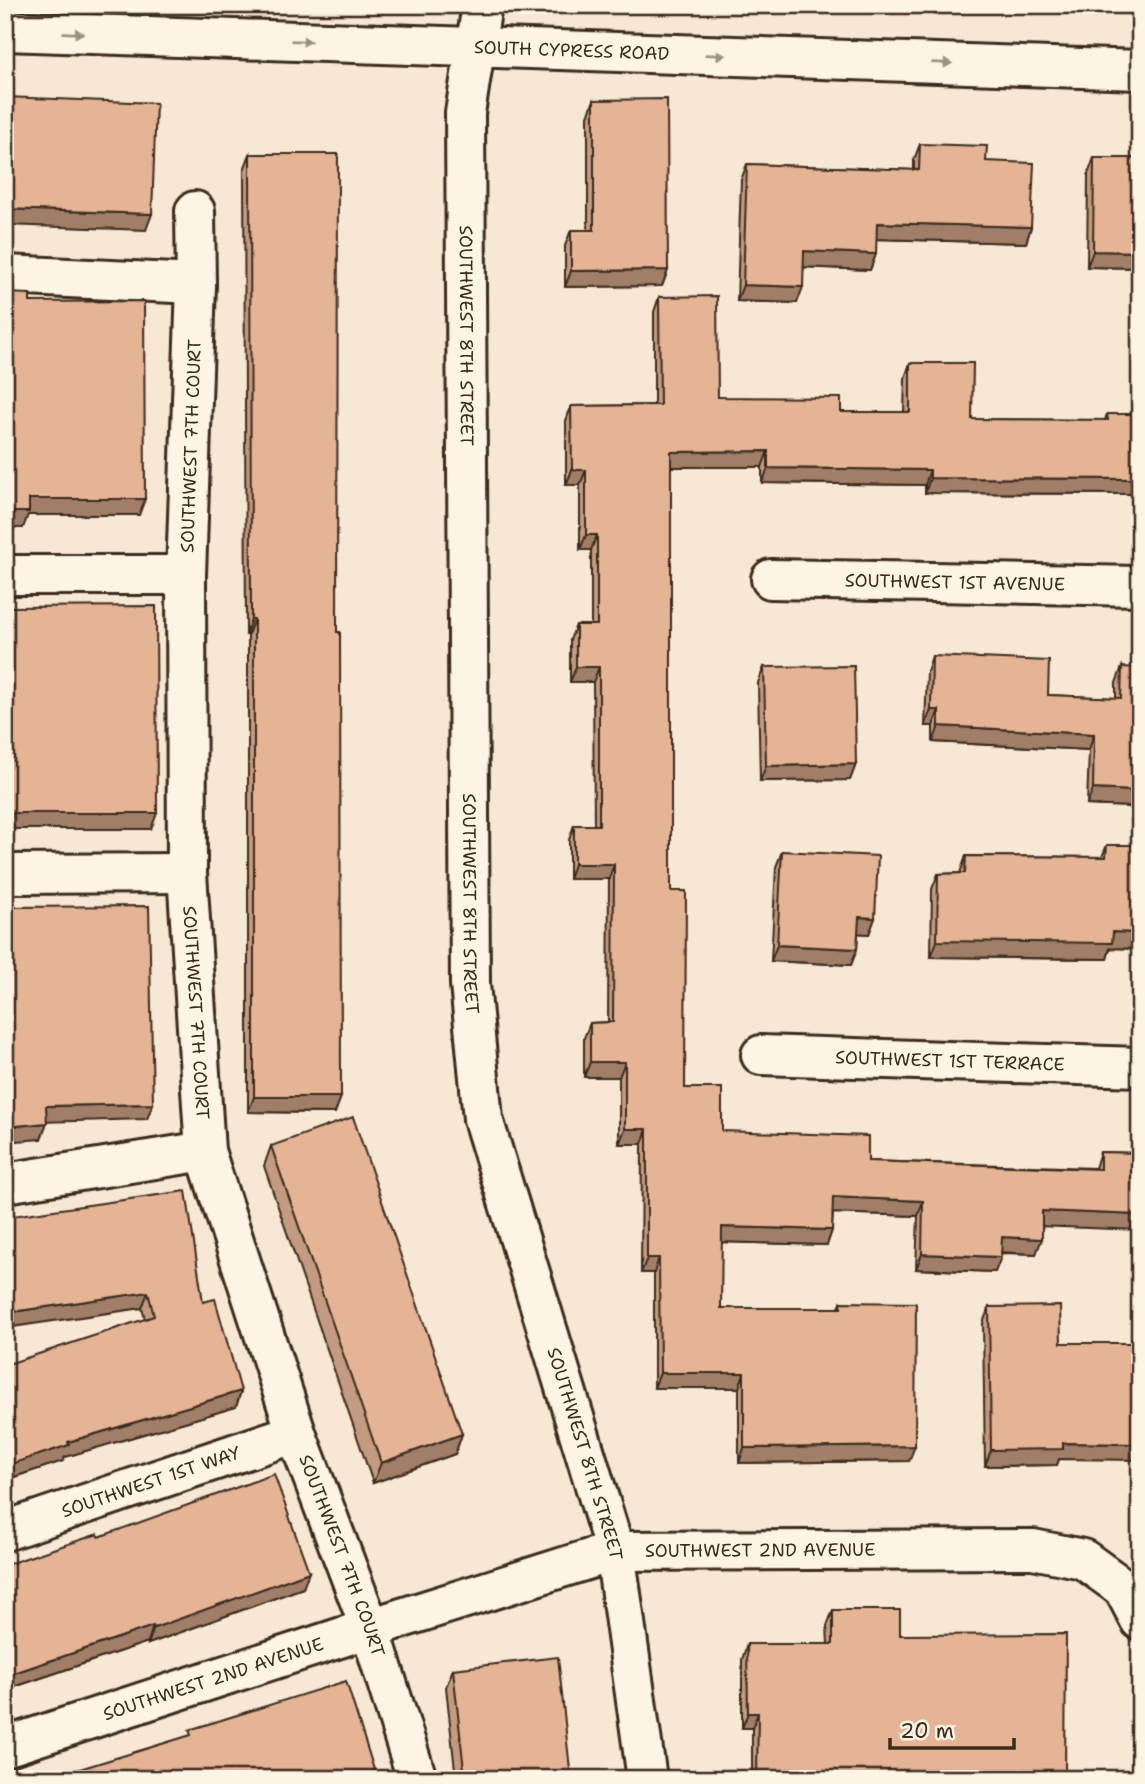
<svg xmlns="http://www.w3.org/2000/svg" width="1145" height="1784" viewBox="0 0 1145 1784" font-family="'Shantell Sans',sans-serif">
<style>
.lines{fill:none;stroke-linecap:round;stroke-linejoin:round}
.street-casing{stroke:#3b2a1e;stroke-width:44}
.secondary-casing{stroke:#3b2a1e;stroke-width:44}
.street{stroke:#fcf5e5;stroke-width:38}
.secondary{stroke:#fcf5e5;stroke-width:38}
.wall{fill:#c49b80;stroke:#3b2a1e;stroke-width:2}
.shaded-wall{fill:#a07e68;stroke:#3b2a1e;stroke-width:2}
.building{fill:#e4b495;stroke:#3b2a1e;stroke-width:2}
.oneway{fill:#9c9082}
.labels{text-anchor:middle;stroke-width:6;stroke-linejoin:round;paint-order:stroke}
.street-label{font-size:18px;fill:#3b2a1e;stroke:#fcf5e5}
</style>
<rect width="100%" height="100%" fill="#f7e8d5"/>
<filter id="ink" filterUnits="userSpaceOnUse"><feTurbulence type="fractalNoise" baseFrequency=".0143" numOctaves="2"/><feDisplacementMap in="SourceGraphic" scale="14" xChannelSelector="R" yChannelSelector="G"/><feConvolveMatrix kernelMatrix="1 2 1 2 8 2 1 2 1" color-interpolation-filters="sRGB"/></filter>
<g filter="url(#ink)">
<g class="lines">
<defs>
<g id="street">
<path id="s1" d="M482 5 465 113 470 984 483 1119 615 1551 647 1779"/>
<path id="s2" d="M195 211 196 284 186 575 187 873 205 1151 296 1433 370 1628 417 1779"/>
<path d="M5 275 196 284"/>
<path d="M5 575H186"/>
<path id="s3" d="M771 579 1140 586"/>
<path d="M5 874 187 873"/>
<path id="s4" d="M761 1055 1140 1067"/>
<path d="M5 1183 205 1151"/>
<path id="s5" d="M5 1531 296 1433"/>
<path id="s6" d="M5 1747 370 1628 615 1551 1033 1549 1083 1559 1123 1588 1140 1620"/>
</g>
<g id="secondary">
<path id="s7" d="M5 31 1140 70"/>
</g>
</defs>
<!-- street casing -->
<use href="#street" class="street-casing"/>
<!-- secondary casing -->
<use href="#secondary" class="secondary-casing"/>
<!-- street -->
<use href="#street" class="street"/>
<!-- secondary -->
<use href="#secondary" class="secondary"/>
</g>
<!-- wall -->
<g class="wall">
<path d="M594 100 668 270 662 286 565 287V246L571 230H588V116Z"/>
<path d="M920 144 986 161 1031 227 1026 243 876 239V254L870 270 804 267 797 303 737 301 741 180 747 164 914 170V160Z"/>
<path d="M250 154 337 632 335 1113 248 1112V635H246L244 170Z"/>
<path d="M1094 158H1140V268L1087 267 1088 174Z"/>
<path d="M659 297 718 397 841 412H904L905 378 910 363 972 419 1105 420 1107 414H1140V494L925 493V485L762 483V467H671V891L685 1088 722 1131 868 1161 1095 1168 1100 1152 1140 1153 1042 1227 1036 1254 1001 1253 995 1272 916 1269 918 1216 833 1213 832 1230 827 1245 721 1242V1308H839L841 1302 909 1461 739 1463V1388H654V1273H641L642 1144H619V1077H584V1038L590 1023 608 1022 609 879H569V840L574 825H594L593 682H570V640L576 625H591V550H580V485H566V421L571 406 654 405V312Z"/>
<path d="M932 656 1048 695 1116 698V683L1122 667 1137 763 1136 791 1131 807 1087 805 1089 750 933 742V726H925L927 672Z"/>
<path d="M764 667 856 764 850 780 760 781 758 683Z"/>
<path d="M1107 845H1140V949L1110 948 1107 959 931 957 932 889 938 874 960 873 966 856 1102 857Z"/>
<path d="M782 851 875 918 869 934 858 933 857 949 851 965 771 961 776 867Z"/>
<path d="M271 1146 462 1434 455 1454 373 1483 264 1166Z"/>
<path d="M5 1217 203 1302 241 1391 236 1407 65 1457 63 1461 5 1480 145 1319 142 1308Z"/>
<path d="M989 1307 1061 1343 1059 1459 1057 1465 985 1466 983 1323Z"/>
<path d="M99 1537 309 1572 303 1588 148 1644V1642L5 1690V1565Z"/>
<path d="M833 1610 900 1635 1065 1779H752V1728H742V1660L747 1644H828L827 1626Z"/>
<path d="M453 1669 571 1779H456L446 1687Z"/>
</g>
<!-- shaded-wall -->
<g class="shaded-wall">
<path d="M5 209 152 214 146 230 5 225Z"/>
<path d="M877 223 1031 227 1026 243 871 239Z"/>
<path d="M804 251 876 254 870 270 799 267Z"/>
<path d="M1093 251 1140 252V268L1087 267Z"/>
<path d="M668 270 662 286 565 287 571 271Z"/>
<path d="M743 285 803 287 797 303 737 301Z"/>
<path d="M768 451 762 467H666L671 452Z"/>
<path d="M768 468 930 470 925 485 762 483Z"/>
<path d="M572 470H586L580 485H566Z"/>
<path d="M930 478 1140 479V494L925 493Z"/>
<path d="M29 499H145L139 515H28L23 528H5V512Z"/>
<path d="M586 535H597L591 550H580Z"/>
<path d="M251 619H254L248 635H246Z"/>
<path d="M576 667H599L593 682H570Z"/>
<path d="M931 710H939L933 726H925Z"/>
<path d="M939 726 1094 734 1089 750 933 742Z"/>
<path d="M1138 746H1140V763L1132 762Z"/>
<path d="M856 764 850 780 760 781 766 766Z"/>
<path d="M1093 789 1136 791 1131 807 1087 805Z"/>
<path d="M5 813H157L151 829H5Z"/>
<path d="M574 864H614L609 879H569Z"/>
<path d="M859 917 875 918 869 934 853 933Z"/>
<path d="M1113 932 1140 933V949L1110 948 1107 959 931 957 937 941Z"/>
<path d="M777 945 857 949 851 965 771 961Z"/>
<path d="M590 1062H625L619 1077H584Z"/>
<path d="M254 1097H341L335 1113 248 1112Z"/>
<path d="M153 1104 147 1119 40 1122 46 1106Z"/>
<path d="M47 1123 41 1139 5 1142V1127Z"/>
<path d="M625 1129H647L642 1144H619Z"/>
<path d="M833 1197 923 1201 918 1216 828 1213Z"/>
<path d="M1042 1211 1140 1215V1230L1037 1226Z"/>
<path d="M722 1227 832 1230 827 1245 716 1242Z"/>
<path d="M1002 1237 1042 1239 1036 1254 996 1252Z"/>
<path d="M922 1254 1001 1257 995 1272 916 1269Z"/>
<path d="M647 1258H659L654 1273H641Z"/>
<path d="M148 1292 142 1308 5 1328V1313Z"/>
<path d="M660 1373H744L739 1388H654Z"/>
<path d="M241 1391 236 1407 65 1457 63 1461 5 1480V1466L68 1442Z"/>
<path d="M462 1434 455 1454 373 1483 381 1463Z"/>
<path d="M1063 1443 1140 1444V1460L1059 1459 1057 1465 985 1466 991 1450Z"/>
<path d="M915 1446 909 1461 739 1463 744 1448Z"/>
<path d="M309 1572 303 1588 148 1644 154 1628Z"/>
<path d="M153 1626 148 1642 5 1690V1676Z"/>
<path d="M748 1713H758L752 1728H742Z"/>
</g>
<!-- building -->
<g class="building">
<path d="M5 97 156 103 152 214 5 209Z"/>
<path d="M667 99 668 270 571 271V230H594V100Z"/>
<path d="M920 144 987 146 986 161 1034 163 1031 227 877 223 876 254 804 251 803 287 743 285 747 164 919 170Z"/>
<path d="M250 154H338L337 632H340L341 1097H254V619H251Z"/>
<path d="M1094 158H1140V252L1093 251Z"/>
<path d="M5 293 30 294V302L144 301 145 499H29V512H5Z"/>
<path d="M717 296 718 397 841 398V412H910V363H973L972 419 1108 420 1107 414H1140V479L930 478V470L768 468V451L671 452V891H686L685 1088H722V1131L868 1136V1161L1100 1169V1152L1140 1153V1215L1042 1211V1239L1002 1237 1001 1257 922 1254 923 1201 833 1197 832 1230 722 1227 721 1308H841V1302L916 1303 915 1446 744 1448V1373H660L659 1258H647V1129H625V1062H590V1023L613 1022 614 864H574V825H599V667H576V625H597V535H586V470H572L571 406 660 405 659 297Z"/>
<path d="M156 606 157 813H5V607Z"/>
<path d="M932 656 1049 661 1048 695 1121 698 1122 667 1140 668V746H1138L1136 791 1093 789 1094 734 939 726V710H931Z"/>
<path d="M854 666 856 764 766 766 764 667Z"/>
<path d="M1107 845H1140V933L1113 932 1112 943 937 941 938 874 965 873 966 856 1106 857Z"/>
<path d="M782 851 878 856 875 918 859 917 857 949 777 945Z"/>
<path d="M149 906 153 1104 46 1106 47 1123 5 1127V907Z"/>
<path d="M353 1117 462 1434 381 1463 271 1146Z"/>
<path d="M186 1191 203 1302 215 1299 241 1391 68 1442 69 1445 5 1466V1365L154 1316 148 1292 5 1313V1217Z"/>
<path d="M1060 1306 1061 1343H1140V1444L1063 1443V1449L991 1450 989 1307Z"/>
<path d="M274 1474 309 1572 154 1628 153 1626 5 1676V1565L98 1534 99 1537Z"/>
<path d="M833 1610H900V1635L1066 1634 1065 1779H757L758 1713H748L747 1644H833Z"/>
<path d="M558 1657 571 1779H465L453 1669Z"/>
<path d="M346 1681 377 1779H47L191 1735 189 1730Z"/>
</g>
<!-- one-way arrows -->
<defs><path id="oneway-solid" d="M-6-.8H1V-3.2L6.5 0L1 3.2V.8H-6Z" transform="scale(1.75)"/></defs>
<g class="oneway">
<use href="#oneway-solid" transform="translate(73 33) rotate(2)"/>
<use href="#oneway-solid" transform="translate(301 41) rotate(2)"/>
<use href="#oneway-solid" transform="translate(715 55) rotate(2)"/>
<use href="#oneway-solid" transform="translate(942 63) rotate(2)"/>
</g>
</g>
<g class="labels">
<!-- street labels -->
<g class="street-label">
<text dy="6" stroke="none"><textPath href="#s7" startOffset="567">SOUTH CYPRESS ROAD</textPath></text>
<text dy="6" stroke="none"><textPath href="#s1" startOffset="332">SOUTHWEST 8TH STREET</textPath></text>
<text transform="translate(191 446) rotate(-88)" y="6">SOUTHWEST 7TH COURT</text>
<text dy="6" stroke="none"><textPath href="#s3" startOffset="184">SOUTHWEST 1ST AVENUE</textPath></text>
<text dy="6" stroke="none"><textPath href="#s1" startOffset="900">SOUTHWEST 8TH STREET</textPath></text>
<text dy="6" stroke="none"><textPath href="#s2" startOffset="802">SOUTHWEST 7TH COURT</textPath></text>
<text dy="6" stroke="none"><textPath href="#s4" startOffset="189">SOUTHWEST 1ST TERRACE</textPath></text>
<text dy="6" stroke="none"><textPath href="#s1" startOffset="1466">SOUTHWEST 8TH STREET</textPath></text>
<text dy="6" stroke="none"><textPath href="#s5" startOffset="154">SOUTHWEST 1ST WAY</textPath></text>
<text dy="6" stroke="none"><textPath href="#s6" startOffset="786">SOUTHWEST 2ND AVENUE</textPath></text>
<text dy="6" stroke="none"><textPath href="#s2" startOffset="1368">SOUTHWEST 7TH COURT</textPath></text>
<text dy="6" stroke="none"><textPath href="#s6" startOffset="219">SOUTHWEST 2ND AVENUE</textPath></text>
</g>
</g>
<!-- margin -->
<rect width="1145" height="1784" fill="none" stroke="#fcf5e5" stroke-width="28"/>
<rect x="14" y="14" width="1117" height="1756" fill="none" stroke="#3b2a1e" stroke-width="2.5" filter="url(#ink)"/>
<!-- scale -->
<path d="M890 1738v10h124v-10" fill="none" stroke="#3b2a1e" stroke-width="3.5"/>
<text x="900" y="1738" font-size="21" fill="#3b2a1e" stroke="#fcf5e5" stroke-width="5" paint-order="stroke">20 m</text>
</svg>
